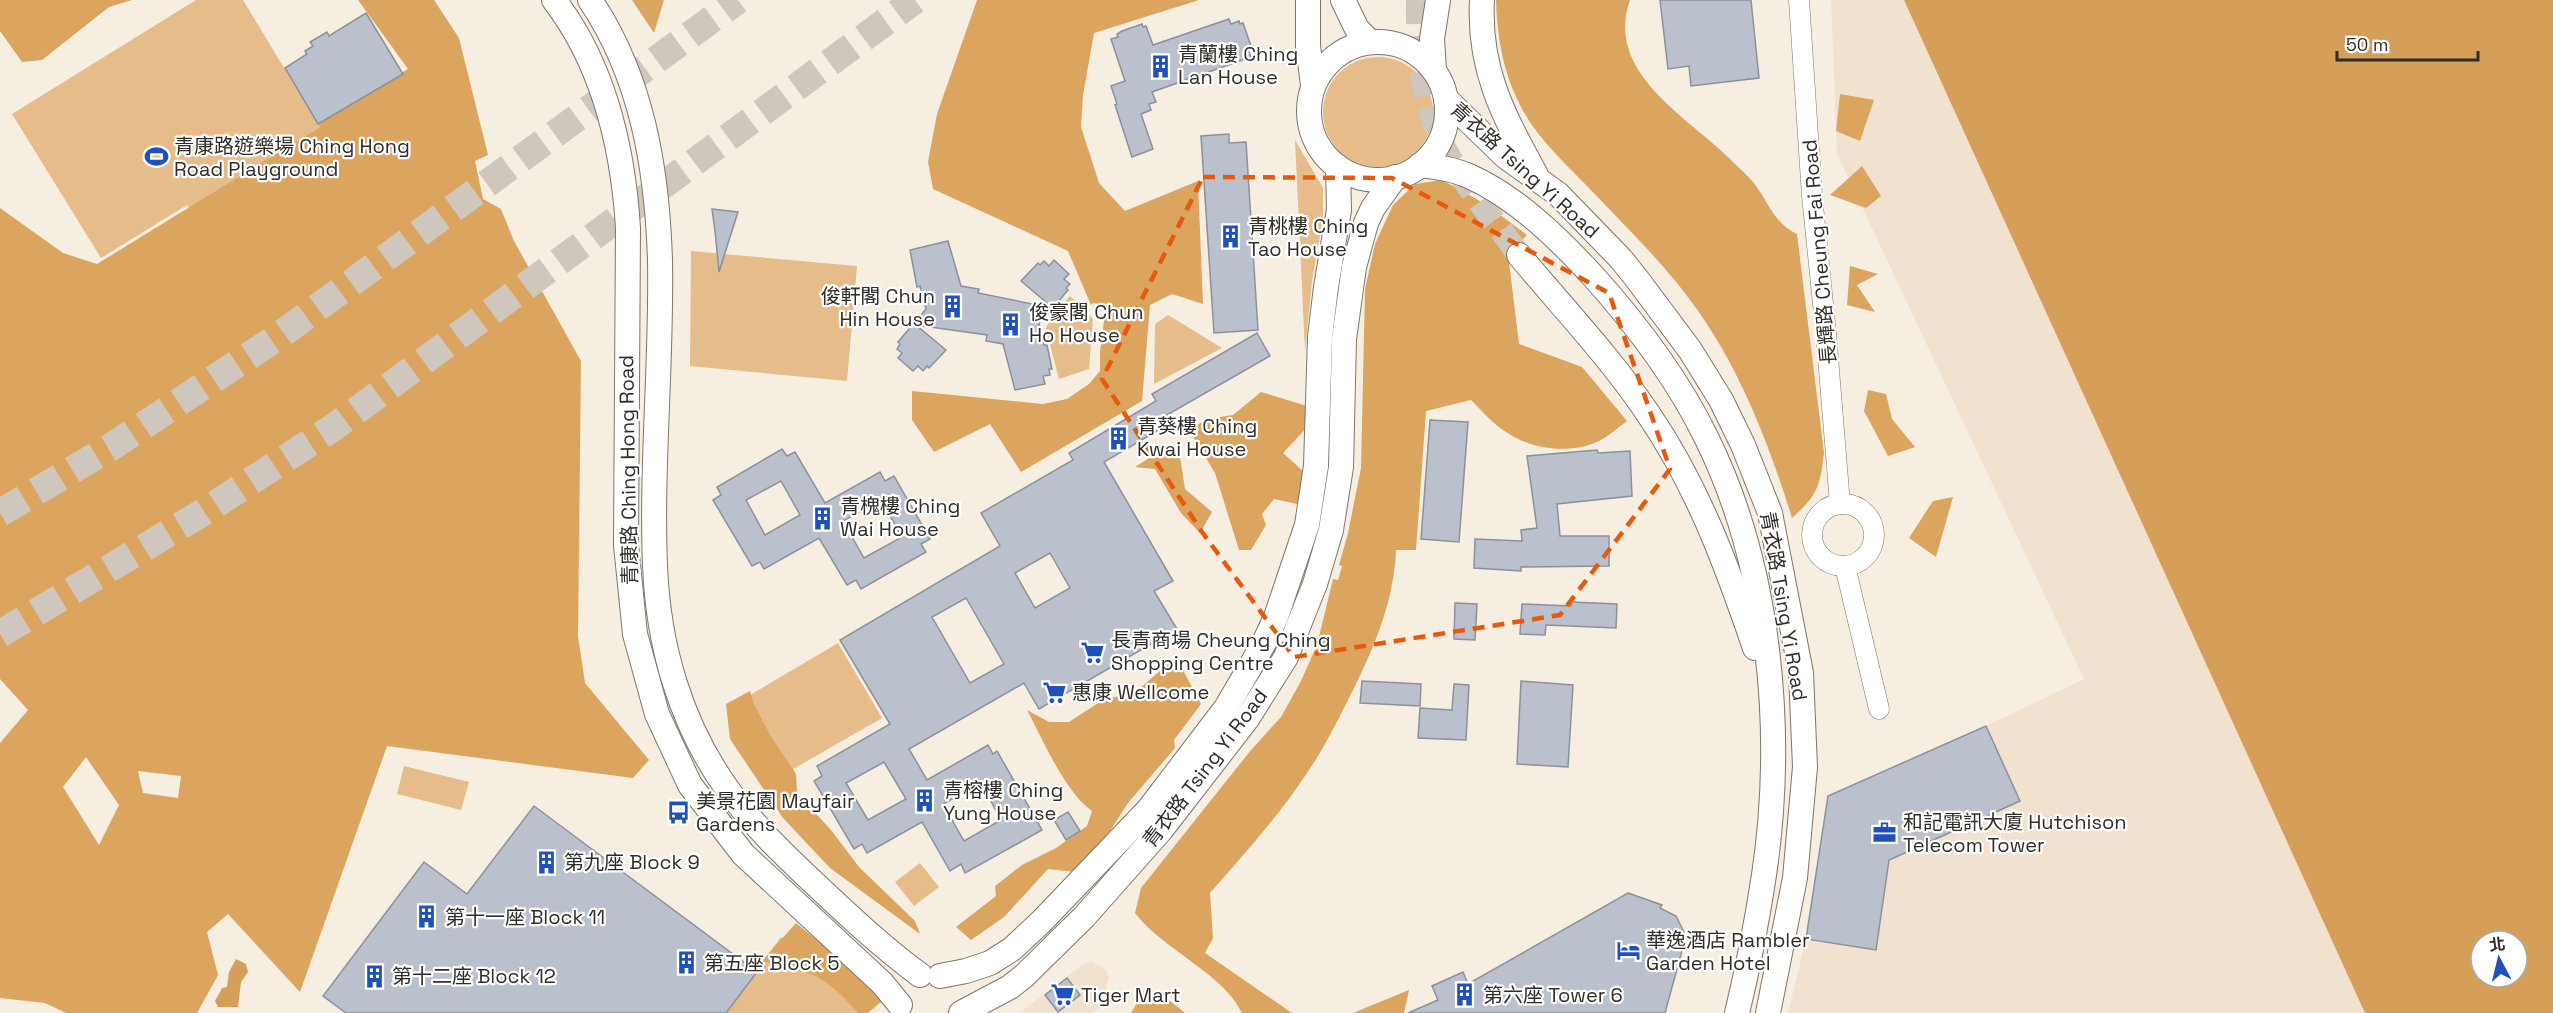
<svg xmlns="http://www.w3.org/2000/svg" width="2553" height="1013" viewBox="0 0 2553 1013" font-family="'Space Grotesk','Noto Sans TC',sans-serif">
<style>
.built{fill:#f1e2d0;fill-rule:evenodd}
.green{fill:#e6bc8a}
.forest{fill:#dba45f;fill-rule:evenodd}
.water{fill:#d59f59;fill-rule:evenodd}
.building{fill:#bac0cc;stroke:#8b919c;stroke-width:1.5;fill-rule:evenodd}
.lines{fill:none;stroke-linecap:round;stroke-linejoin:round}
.major-tunnel{stroke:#cfc7bd;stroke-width:24;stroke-dasharray:24 12;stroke-linecap:butt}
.highway-tunnel{stroke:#cfc7bd;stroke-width:28;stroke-dasharray:28 14;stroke-linecap:butt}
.minor-casing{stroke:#7e756b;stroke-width:21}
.major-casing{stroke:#7e756b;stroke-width:26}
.minor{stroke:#fff;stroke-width:20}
.major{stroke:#fff;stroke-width:24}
.marked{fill:none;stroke:#e8590c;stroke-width:4.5;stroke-dasharray:12 8;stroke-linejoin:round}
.labels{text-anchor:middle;stroke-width:4.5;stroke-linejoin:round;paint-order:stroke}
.poi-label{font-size:20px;fill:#302d28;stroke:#fff;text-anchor:start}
.street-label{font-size:20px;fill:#302d28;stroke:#fff}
</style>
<rect width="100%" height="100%" fill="#f7eee2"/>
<!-- built -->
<g class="built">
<path d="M1831 0H1904L1918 31 1992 0H2553V1013H1788L1806 939 1876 950 1889 860 2020 801 1986 726 2084 679 1837 154ZM2481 941H2517V977H2481Z"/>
<path d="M1091 961 1106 970 1109 977 1105 992 1095 1001 1099 1008 1093 1013H1020L1082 965Z"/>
</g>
<!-- green -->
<g class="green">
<path d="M196 0H243L320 127 190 209 187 205 101 258 12 114Z"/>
<circle cx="1378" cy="112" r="55"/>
<path d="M1295 140 1323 188V219L1312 281 1305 351Z"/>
<path d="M691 251 857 266 847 381 690 366Z"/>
<path d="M1070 296 1093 319 1089 369 1059 379 1046 329 1049 321Z"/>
<path d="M1168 315 1222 348 1154 384 1155 324Z"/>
<path d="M838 643 882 718 788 772 745 698Z"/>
<path d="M404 766 469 782 461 810 397 794Z"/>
<path d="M920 863 939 887 914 906 895 882Z"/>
<path d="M781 937 854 997 863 1013H723Z"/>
</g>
<!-- forest -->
<g class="forest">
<path d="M0 0H132L109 7 42 60 22 62 0 31Z"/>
<path d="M358 0H434L459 38 488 155 475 161 483 199 501 209 514 241 581 361 578 636 585 683 649 760 633 778 387 746 300 992 228 914 207 932 218 975 197 1013H66L45 1003 0 998V743L28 710 0 679V208L63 253 97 264 320 127 318 124 408 69ZM86 757 119 805 99 845 63 787ZM138 771 181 776 178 798 143 793Z"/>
<path d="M632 0H664L654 33Z"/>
<path d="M977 0H1199L1094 33 1083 95 1081 127 1099 183 1125 211 1198 181 1203 304 1172 294 1150 305 1142 401 1021 472 990 424 934 452 912 420V391L1043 404 1067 399 1089 384 1100 371V352L1106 306 1093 303 1091 305 1068 251 933 189 928 162 937 114Z"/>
<path d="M1496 0H1630C1603 76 1695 120 1737 166 1744 172 1751 179 1756 186 1769 204 1776 225 1797 234L1824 453C1820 486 1818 495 1792 518 1769 444 1741 371 1696 308 1664 263 1624 225 1587 186 1562 160 1536 137 1520 105 1503 72 1497 37 1496 0Z"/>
<path d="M1840 94 1874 100 1860 141 1836 131Z"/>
<path d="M1862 166 1881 196 1866 208 1830 195Z"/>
<path d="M1442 180 1487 205 1527 235 1508 254 1519 344 1582 367 1627 421C1619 427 1610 435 1601 440 1572 455 1532 450 1506 432 1493 424 1482 411 1471 400L1426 411 1416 550H1396C1394 598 1377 641 1356 684 1340 716 1325 747 1305 776 1277 818 1243 855 1210 893L1213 938 1205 953 1292 1013H1242C1223 973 1163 950 1135 913L1141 888 1251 750 1281 717 1301 681 1317 645 1333 579 1338 580 1342 566 1339 565 1348 533 1361 468 1365 289 1375 244 1393 205 1415 184Z"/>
<path d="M1850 266 1878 274 1857 285 1875 312 1847 305Z"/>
<path d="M1868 390 1886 394 1892 419 1915 447 1888 456 1864 411Z"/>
<path d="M1261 392 1307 406 1311 423 1283 453 1304 472 1302 505 1274 499 1262 514 1266 525 1251 550H1239L1215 473 1189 430 1207 419 1233 415Z"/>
<path d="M1171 444 1179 450 1185 489 1212 512 1200 533 1181 513 1155 469 1135 467Z"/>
<path d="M1953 497 1936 557 1909 538 1933 501Z"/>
<path d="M1176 657 1201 704 1174 740 1175 748 1128 803 1110 831 1075 872 1048 869 1004 917 971 940 956 927 996 896 995 886 1022 865 1056 848 1087 826 1092 811C1065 792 1043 740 1027 710L1049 722H1069L1106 698 1132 695Z"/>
<path d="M750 691 753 702 770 735 796 774 797 793 831 830 859 867 915 921 920 934 830 868 783 818 730 739 726 704Z"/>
<path d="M796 923 876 988 882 1001 868 1013H858C822 972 813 973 762 961Z"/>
<path d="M1146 987 1164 996 1185 1013H1131Z"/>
<path d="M1409 990 1404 1013H1353Z"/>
</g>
<!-- water -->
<g class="water">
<path d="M1904 0H2553V1013H2365ZM2481 941H2517V977H2481Z"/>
<path d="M236 959 246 964 248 972 241 982 238 1007H218L215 1001 222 988 227 987 229 972Z"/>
</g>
<!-- building -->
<g class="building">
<path d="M1660 0H1751L1759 78 1691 86 1689 66 1668 69Z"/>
<path d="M366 13 403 74 318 124 285 68 307 54 305 51 313 46 310 42 327 32 329 36Z"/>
<path d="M1229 19 1231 24 1239 21 1240 24 1243 23 1251 46 1247 47 1251 57 1152 92 1156 102 1149 104 1151 110 1141 114 1153 149 1132 157 1115 105 1117 104 1111 86 1125 81 1111 39 1118 37 1117 34 1122 31 1142 24 1143 27 1146 26 1153 45Z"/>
<path d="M1229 134V143L1246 142 1258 330 1214 333 1201 136Z"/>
<path d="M712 209 738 212 719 272 715 231Z"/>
<path d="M948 241 961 286 979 289 978 293 1052 308 1039 323 1044 345H1047L1052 369H1049L1050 375 1043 376 1045 384 1015 390 1003 344 986 341 987 335 916 325 946 350 929 368 927 366 923 371 918 366 913 371 898 358 902 353 897 349 900 344 898 342 926 309 920 286 917 287 910 250Z"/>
<path d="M1054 260 1069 274 1064 279 1070 284 1066 288 1068 290 1053 308 1021 281 1038 263 1040 265 1044 261 1049 266Z"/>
<path d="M1257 333 1270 356 1165 416 1169 424 1104 462 1173 581 1154 591 1177 629 1039 709 1024 683 909 749 927 780 988 745 993 754 997 751 1042 830 965 873 961 864 950 871 922 822 867 853 862 844 854 849 814 781 822 776 817 766 890 724 840 640 1000 546 981 513 1073 460 1069 453 1156 401 1152 394ZM1050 553 1070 588 1035 608 1015 573ZM966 598 1004 664 970 683 932 617ZM884 762 906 799 868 820 846 783ZM981 783 1001 820 964 841 943 804Z"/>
<path d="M1430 420 1468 422 1459 542 1421 539Z"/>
<path d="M782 449 787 456 795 452 825 503 880 472 885 481 894 476 930 539 921 544 926 552 861 589 856 580 847 585 819 538 764 569 760 562 752 566 713 500 721 495 717 487ZM781 481 800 515 765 535 746 500ZM881 500 902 537 864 558 843 521Z"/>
<path d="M1597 450 1598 453 1630 451 1632 496 1557 504 1560 536H1609V566L1521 567V571L1474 568 1475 539 1522 541 1521 530 1537 528 1527 456Z"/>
<path d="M1571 602 1617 604 1616 628 1546 625 1545 635 1520 634 1522 604 1571 606Z"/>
<path d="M1455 603 1477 604 1475 640 1454 639Z"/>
<path d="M1362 681 1421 684 1420 706 1360 703Z"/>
<path d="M1521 681 1573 685 1568 767 1517 764Z"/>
<path d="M1454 684 1469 685 1466 740 1418 738 1420 708 1452 710Z"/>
<path d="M1986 726 2020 801 1889 860 1876 950 1806 939 1828 796Z"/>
<path d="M534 806 757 972 726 1013H346L323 996 424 862 467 894Z"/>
<path d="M1068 812 1080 831 1066 840 1054 820Z"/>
<path d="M1628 893 1662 905 1660 908 1676 916 1686 936 1665 1013H1408L1438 1000 1432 986 1463 972 1468 984Z"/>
<path d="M1067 978 1080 995 1058 1012 1045 995Z"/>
</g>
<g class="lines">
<!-- major-tunnel -->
<path class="major-tunnel" d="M1418 0C1417 52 1422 102 1445 149 1465 187 1495 220 1519 255"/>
<!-- highway-tunnel -->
<g class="highway-tunnel">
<path d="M0 513 111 447 276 338 738 0"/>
<path d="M0 634 202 513 334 427 915 0"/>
</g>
<defs>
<g id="minor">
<path d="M1799 0 1812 196 1826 333 1840 504"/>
<circle cx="1843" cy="535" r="31"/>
<path d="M1845 566 1879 709"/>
</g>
<g id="major">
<path d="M554 0C604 65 623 148 628 228L626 545 635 634 657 714 690 785 743 854 882 983 900 1005"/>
<path d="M590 0C642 77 657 168 660 260 662 361 651 463 655 565 658 646 681 725 728 790 752 824 783 854 813 882 848 915 882 947 920 975"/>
<path d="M1308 0V46L1313 85"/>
<path d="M1343 0 1357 29 1370 42"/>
<path d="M1482 0C1478 70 1504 116 1536 175"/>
<circle cx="1378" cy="111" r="69"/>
<path d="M1434 70 1432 39 1438 0"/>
<path d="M1446 99 1506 157 1558 194 1621 259 1637 279 1690 350 1721 400 1743 445 1770 513 1801 673 1805 767 1795 878 1768 1013"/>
<path d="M1420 165C1437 167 1453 169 1469 176 1516 197 1558 238 1593 276 1637 325 1678 379 1707 439 1771 569 1785 734 1764 875 1757 921 1748 968 1737 1013"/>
<path d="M1519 255C1563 308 1611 358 1649 415 1698 487 1727 566 1755 648"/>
<path d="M940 976 966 971 990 963 1012 949 1042 921 1149 809 1226 708 1264 643 1276 617 1307 525 1316 466 1320 337 1326 287 1339 210 1338 167"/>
<path d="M961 1013 1010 987 1024 976 1084 917 1161 830 1247 719 1286 657 1315 584 1331 530 1341 467 1344 339 1354 267 1366 223 1373 208 1395 177"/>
</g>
</defs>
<!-- minor casing -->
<use href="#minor" class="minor-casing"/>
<!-- major casing -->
<use href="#major" class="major-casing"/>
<!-- minor -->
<use href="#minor" class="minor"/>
<!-- major -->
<use href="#major" class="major"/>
</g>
<!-- marked area -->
<path class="marked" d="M1203 177 1392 178 1609 293 1670 469 1560 615 1294 657 1202 532 1102 379Z"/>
<!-- icons -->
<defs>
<symbol id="building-bare" viewBox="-9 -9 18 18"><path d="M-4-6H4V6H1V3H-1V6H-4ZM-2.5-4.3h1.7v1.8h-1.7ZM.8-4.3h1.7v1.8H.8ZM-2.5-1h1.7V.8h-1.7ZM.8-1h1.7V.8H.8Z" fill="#1e51be" stroke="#fff" stroke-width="2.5" paint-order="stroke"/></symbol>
<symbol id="stadium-bare" viewBox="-9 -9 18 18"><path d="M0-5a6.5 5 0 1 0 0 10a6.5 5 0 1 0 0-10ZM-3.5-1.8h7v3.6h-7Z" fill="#1e51be" stroke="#fff" stroke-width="2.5" paint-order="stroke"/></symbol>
<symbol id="supermarket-bare" viewBox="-9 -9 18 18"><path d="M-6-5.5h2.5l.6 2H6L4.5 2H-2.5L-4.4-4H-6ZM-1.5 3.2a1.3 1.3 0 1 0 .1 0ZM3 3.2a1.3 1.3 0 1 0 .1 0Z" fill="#1e51be" stroke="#fff" stroke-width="2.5" paint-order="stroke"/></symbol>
<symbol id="bus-bare" viewBox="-9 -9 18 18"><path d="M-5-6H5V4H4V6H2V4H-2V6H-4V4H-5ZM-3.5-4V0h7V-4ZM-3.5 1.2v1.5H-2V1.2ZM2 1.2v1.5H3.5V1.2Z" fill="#1e51be" stroke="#fff" stroke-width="2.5" paint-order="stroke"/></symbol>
<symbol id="office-bare" viewBox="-9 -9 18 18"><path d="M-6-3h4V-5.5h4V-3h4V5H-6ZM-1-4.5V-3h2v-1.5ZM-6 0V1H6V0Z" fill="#1e51be" stroke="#fff" stroke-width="2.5" paint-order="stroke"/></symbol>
<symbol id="hotel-bare" viewBox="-9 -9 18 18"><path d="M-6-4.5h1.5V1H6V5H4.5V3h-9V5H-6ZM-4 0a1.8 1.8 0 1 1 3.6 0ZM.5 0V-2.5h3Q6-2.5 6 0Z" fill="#1e51be" stroke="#fff" stroke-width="2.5" paint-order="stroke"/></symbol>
</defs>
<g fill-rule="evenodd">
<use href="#building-bare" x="1144" y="50" width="33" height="33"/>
<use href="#stadium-bare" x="140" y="140" width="33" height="33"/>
<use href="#building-bare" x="1214" y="220" width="33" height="33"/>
<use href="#building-bare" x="936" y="290" width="33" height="33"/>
<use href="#building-bare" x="994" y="308" width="33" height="33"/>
<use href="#building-bare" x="1102" y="422" width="33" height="33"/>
<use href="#building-bare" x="806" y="502" width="33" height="33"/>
<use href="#supermarket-bare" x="1076" y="636" width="33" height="33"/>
<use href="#supermarket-bare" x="1038" y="676" width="33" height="33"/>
<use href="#building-bare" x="908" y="784" width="33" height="33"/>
<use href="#bus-bare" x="662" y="796" width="33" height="33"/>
<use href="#office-bare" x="1868" y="816" width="33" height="33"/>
<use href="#building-bare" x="530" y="846" width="33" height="33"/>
<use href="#building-bare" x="410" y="900" width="33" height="33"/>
<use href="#hotel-bare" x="1612" y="934" width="33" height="33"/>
<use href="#building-bare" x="670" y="946" width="33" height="33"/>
<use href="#building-bare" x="358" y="960" width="33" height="33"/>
<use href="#supermarket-bare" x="1046" y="978" width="33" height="33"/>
<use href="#building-bare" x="1448" y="978" width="33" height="33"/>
</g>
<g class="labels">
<!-- poi labels -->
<g class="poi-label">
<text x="1178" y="61">青蘭樓 Ching<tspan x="1178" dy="23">Lan House</tspan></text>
<text x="174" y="153">青康路遊樂場 Ching Hong<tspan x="174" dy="23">Road Playground</tspan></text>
<text x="1248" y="233">青桃樓 Ching<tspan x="1248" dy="23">Tao House</tspan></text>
<text x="935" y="303" text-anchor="end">俊軒閣 Chun<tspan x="935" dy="23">Hin House</tspan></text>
<text x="1029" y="319">俊豪閣 Chun<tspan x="1029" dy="23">Ho House</tspan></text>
<text x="1137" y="433">青葵樓 Ching<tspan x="1137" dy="23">Kwai House</tspan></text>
<text x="840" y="513">青槐樓 Ching<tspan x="840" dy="23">Wai House</tspan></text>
<text x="1111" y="647">長青商場 Cheung Ching<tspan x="1111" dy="23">Shopping Centre</tspan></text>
<text x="1072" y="699">惠康 Wellcome</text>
<text x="943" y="797">青榕樓 Ching<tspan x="943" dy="23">Yung House</tspan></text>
<text x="696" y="808">美景花園 Mayfair<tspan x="696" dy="23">Gardens</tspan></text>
<text x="1903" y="829">和記電訊大廈 Hutchison<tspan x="1903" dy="23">Telecom Tower</tspan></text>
<text x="564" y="869">第九座 Block 9</text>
<text x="445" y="924">第十一座 Block 11</text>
<text x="1646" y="947">華逸酒店 Rambler<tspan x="1646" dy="23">Garden Hotel</tspan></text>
<text x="704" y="970">第五座 Block 5</text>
<text x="392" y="983">第十二座 Block 12</text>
<text x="1081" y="1002">Tiger Mart</text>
<text x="1483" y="1002">第六座 Tower 6</text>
</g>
<!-- street labels -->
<g class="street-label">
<text transform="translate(1525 170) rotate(42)" y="7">青衣路 Tsing Yi Road</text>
<text transform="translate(1819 252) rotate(-95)" y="7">長輝路 Cheung Fai Road</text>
<text transform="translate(628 470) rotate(-91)" y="7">青康路 Ching Hong Road</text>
<text transform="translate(1784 606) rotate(80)" y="7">青衣路 Tsing Yi Road</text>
<text transform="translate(1205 768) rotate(-53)" y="7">青衣路 Tsing Yi Road</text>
</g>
</g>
<!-- north arrow -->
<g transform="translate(2499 959) rotate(353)"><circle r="28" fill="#ffffff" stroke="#acaba9" stroke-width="1.5"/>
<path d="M0-4.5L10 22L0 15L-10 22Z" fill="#1e51be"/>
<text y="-9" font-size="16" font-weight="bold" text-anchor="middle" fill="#302d28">北</text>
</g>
<!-- scale -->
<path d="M2337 51v9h141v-9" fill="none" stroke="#302d28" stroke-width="3"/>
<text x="2346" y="51" font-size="18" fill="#302d28" stroke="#ffffff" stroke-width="4.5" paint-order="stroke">50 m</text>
</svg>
